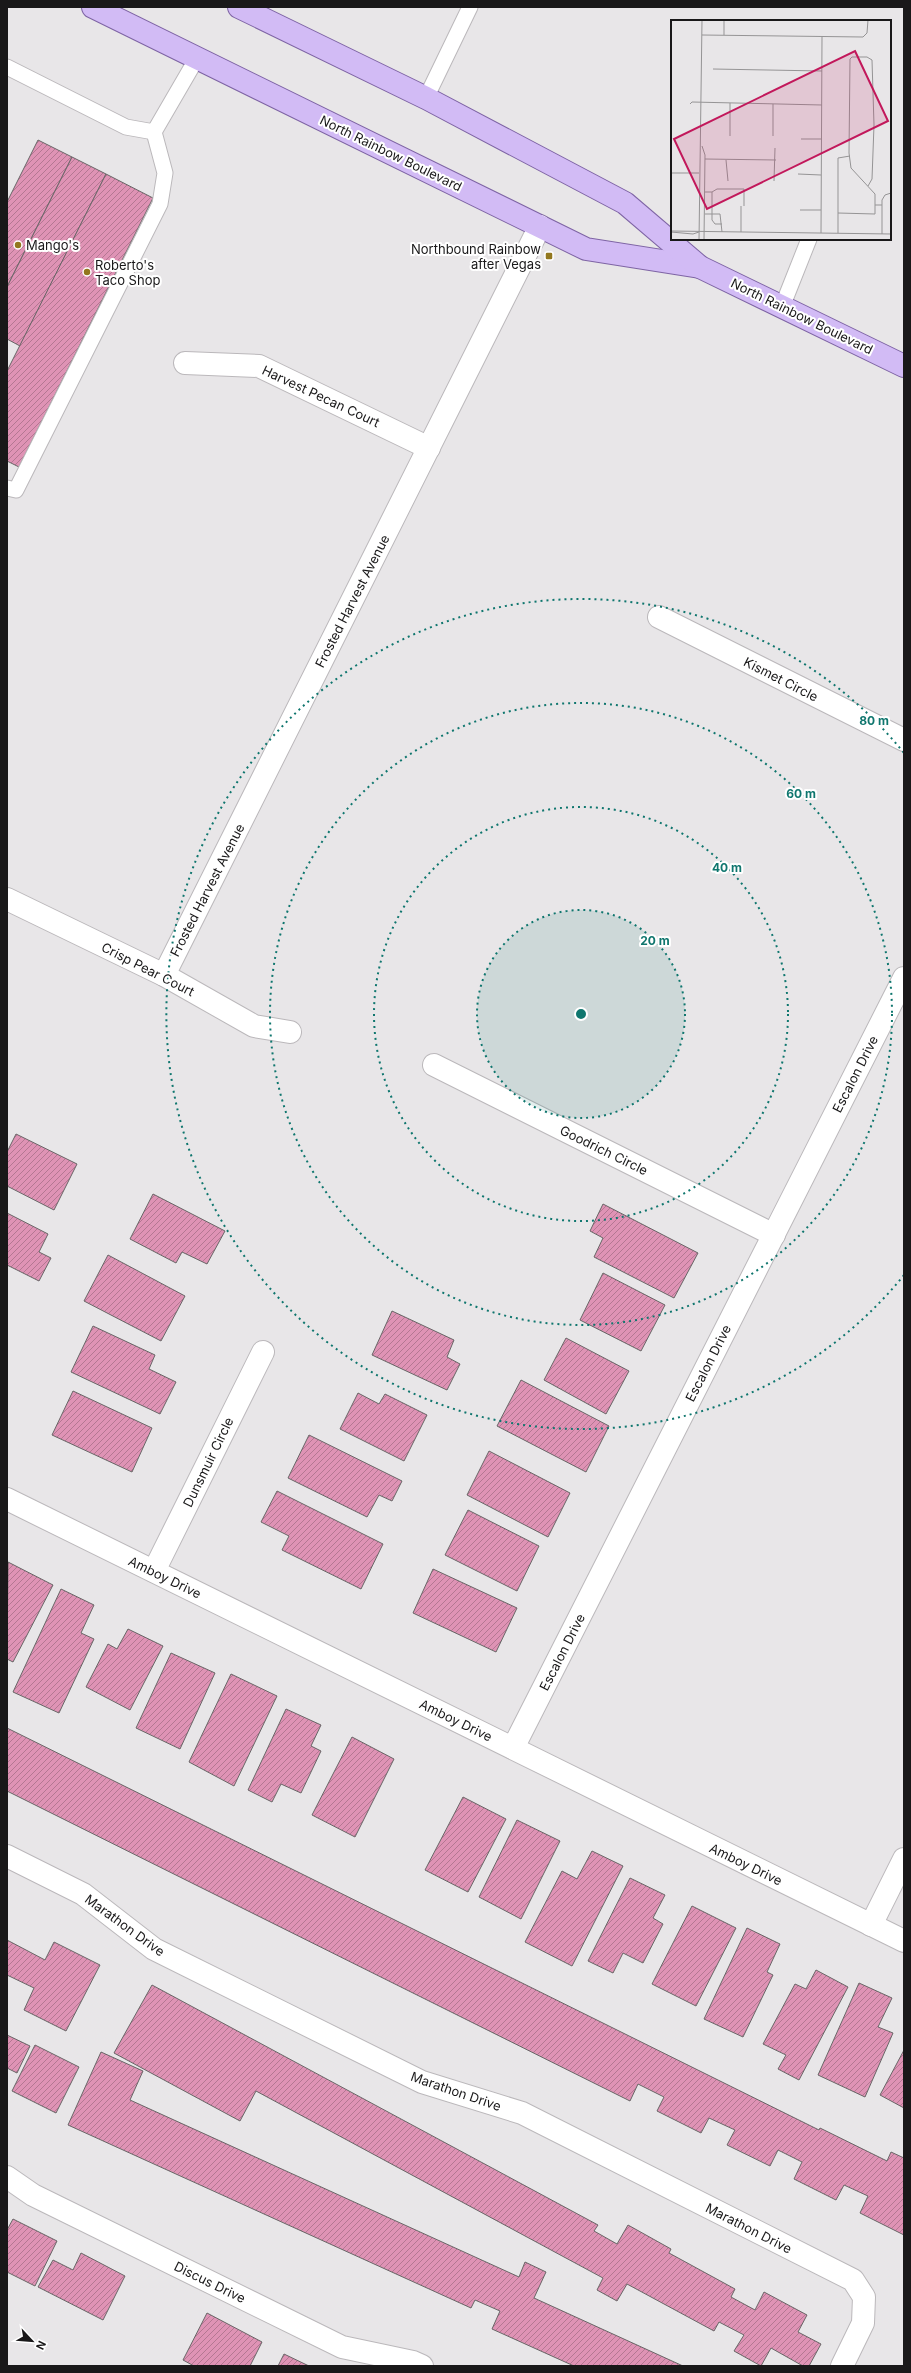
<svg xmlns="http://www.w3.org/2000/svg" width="911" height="2373" viewBox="0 0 911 2373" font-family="Inter,sans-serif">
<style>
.building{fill:url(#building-hatch);stroke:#696667}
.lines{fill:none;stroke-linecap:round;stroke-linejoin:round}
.service-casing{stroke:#bbb8bb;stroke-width:17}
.minor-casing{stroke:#bbb8bb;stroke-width:24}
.primary-casing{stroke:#7e64a4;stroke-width:24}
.service{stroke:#fff;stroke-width:15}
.minor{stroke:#fff;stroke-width:22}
.primary{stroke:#d2bbf5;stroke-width:22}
.ring{fill:none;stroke:#0f766e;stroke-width:2;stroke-dasharray:2 4}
.poi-dot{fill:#92771e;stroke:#fff;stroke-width:1.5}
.labels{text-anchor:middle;stroke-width:4;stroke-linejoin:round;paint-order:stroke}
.street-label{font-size:13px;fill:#191819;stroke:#fff}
.poi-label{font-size:13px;fill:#191819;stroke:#fff;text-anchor:start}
.inset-road{fill:none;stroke:#959495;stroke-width:1}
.view{fill:#c2185b;fill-opacity:0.15;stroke:#c2185b;stroke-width:2}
.inset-edge{fill:none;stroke:#191819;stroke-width:2}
.centre{fill:#0f766e;stroke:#fff;stroke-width:2}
.ring-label{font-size:12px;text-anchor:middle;font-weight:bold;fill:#0f766e;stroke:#fff;stroke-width:4;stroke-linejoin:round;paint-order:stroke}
</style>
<defs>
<pattern id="building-hatch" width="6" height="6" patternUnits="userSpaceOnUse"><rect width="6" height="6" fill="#df93b5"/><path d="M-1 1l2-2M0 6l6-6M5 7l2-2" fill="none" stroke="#b47792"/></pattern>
</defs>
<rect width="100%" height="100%" fill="#e8e6e8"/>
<!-- building -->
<g class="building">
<path d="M38 140 72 157 7 287V202Z"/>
<path d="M72 157 106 174 20 346 7 339V287Z"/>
<path d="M106 174 153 198 19 467 7 461V371Z"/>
<path d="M16 1134 77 1164 54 1210 7 1186V1152Z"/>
<path d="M153 1194 225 1231 207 1264 182 1252 176 1263 130 1239Z"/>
<path d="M603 1204 698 1253 674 1298 594 1257 603 1238 590 1231Z"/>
<path d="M7 1213 48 1234 39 1252 51 1258 39 1281 7 1265Z"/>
<path d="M108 1255 185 1296 161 1341 84 1301Z"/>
<path d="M603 1273 665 1305 641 1351 580 1320Z"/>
<path d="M392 1311 454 1340 447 1357 460 1364 447 1390 372 1355Z"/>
<path d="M93 1326 155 1355 149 1369 176 1382 160 1414 71 1372Z"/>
<path d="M566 1338 629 1371 606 1414 544 1380Z"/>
<path d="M521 1380 609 1426 586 1472 497 1426Z"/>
<path d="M73 1391 152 1428 132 1472 52 1435Z"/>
<path d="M358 1393 379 1404 385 1394 427 1415 404 1461 340 1429Z"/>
<path d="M309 1435 402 1481 392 1501 379 1495 367 1517 288 1478Z"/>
<path d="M489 1451 570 1493 548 1537 467 1495Z"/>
<path d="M277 1491 383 1544 361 1589 282 1550 289 1536 261 1522Z"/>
<path d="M468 1510 539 1546 517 1591 445 1555Z"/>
<path d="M8 1562 53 1585 13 1662 7 1659Z"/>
<path d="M433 1569 517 1608 496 1652 413 1613Z"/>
<path d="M61 1589 94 1605 81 1633 94 1639 59 1713 13 1692Z"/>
<path d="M128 1629 163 1646 130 1710 86 1687 108 1644 117 1649Z"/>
<path d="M171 1653 215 1673 180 1749 136 1728Z"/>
<path d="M231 1674 277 1696 234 1786 189 1762Z"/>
<path d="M286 1709 321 1725 311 1746 321 1751 301 1793 281 1784 272 1802 248 1790Z"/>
<path d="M7 1728 819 2130 820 2128 887 2161 891 2152 904 2158V2235L860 2213 868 2196 844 2185 836 2200 794 2179 802 2162 778 2150 770 2166 727 2145 735 2130 709 2118 701 2133 657 2111 664 2097 638 2084 630 2101 7 1791Z"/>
<path d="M352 1737 394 1759 355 1837 312 1815Z"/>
<path d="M463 1797 506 1819 468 1892 425 1870Z"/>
<path d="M517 1820 560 1841 521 1919 479 1897Z"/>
<path d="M592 1851 623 1866 572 1966 525 1942 562 1871 577 1879Z"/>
<path d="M630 1878 665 1895 653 1918 663 1924 643 1963 623 1953 613 1973 588 1961Z"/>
<path d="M692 1906 736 1928 696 2006 652 1984Z"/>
<path d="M747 1928 780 1944 767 1972 773 1975 743 2037 704 2019Z"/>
<path d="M7 1940 45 1960 54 1942 100 1965 66 2031 24 2010 34 1988 7 1975Z"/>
<path d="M816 1970 848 1987 799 2080 778 2069 786 2055 763 2044 795 1984 806 1989Z"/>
<path d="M859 1983 892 1998 878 2027 893 2033 865 2097 818 2075Z"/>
<path d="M152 1985 598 2225 594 2231 617 2244 628 2225 671 2249 669 2253 735 2289 731 2297 755 2310 764 2292 807 2315 798 2332 821 2344 809 2366H803L771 2348 761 2366 734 2351 744 2335 719 2322 714 2331 627 2284 617 2301 597 2290 603 2278 256 2091 240 2121 114 2053Z"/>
<path d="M7 2035 30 2046 17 2073 7 2068Z"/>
<path d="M35 2045 79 2067 56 2113 12 2091Z"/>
<path d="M904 2050V2108L880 2095Z"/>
<path d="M101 2052 143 2071 130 2100 519 2277 525 2262 546 2272 534 2298 683 2366H574L492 2329 500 2311 475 2300 471 2308 68 2125Z"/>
<path d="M13 2219 57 2241 35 2286 7 2272V2230Z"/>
<path d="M81 2253 125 2276 103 2320 38 2287 53 2260 73 2270Z"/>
<path d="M207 2313 262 2342 250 2366H194L183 2360Z"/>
<path d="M284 2354 309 2366H278Z"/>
</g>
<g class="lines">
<defs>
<g id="service">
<path d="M7 67 126 127 154 132 197 58"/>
<path d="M426 98 470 7"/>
<path d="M782 307 809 239"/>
<path d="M7 488 16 490 160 204 165 173 154 132"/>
</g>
<g id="minor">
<path d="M185 363 259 366 429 448"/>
<path d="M659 617 904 740"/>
<path d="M7 899 164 975 254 1026 290 1032"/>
<path d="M164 975 540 226"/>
<path d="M434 1065 774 1235"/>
<path d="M7 1499 904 1941"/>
<path d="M154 1571 263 1352"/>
<path d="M513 1748 904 978"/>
<path d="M7 1856 83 1894 154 1949 422 2082 522 2113 853 2280 864 2297 863 2323 842 2366"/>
<path d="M871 1925 904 1859"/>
<path d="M7 2177 33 2195 342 2347 413 2362 422 2366"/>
</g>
<g id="primary">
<path d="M93 7 586 249 700 267"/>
<path d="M239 7 426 98 625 203 700 267 904 366"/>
</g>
</defs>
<!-- service casing -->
<use href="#service" class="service-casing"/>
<!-- minor casing -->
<use href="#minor" class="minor-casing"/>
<!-- primary casing -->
<use href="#primary" class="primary-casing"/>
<!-- service -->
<use href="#service" class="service"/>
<!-- minor -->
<use href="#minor" class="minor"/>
<!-- primary -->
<use href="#primary" class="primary"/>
</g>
<!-- distance rings -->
<circle cx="581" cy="1014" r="104" fill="#0f766e" fill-opacity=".12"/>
<g class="ring">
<circle cx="581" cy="1014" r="104"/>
<circle cx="581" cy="1014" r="207"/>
<circle cx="581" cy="1014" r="311"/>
<path d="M904 1275A415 415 0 1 1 904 753"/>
</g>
<!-- markers -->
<g class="poi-dot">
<circle cx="18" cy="245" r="4"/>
<rect x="545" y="252" width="8" height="8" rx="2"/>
<circle cx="87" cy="272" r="4"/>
</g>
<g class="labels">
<!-- street labels -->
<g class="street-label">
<text transform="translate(391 153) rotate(26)" y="5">North Rainbow Boulevard</text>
<text transform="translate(802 316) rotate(26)" y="5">North Rainbow Boulevard</text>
<text transform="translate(321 396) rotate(25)" y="5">Harvest Pecan Court</text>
<text transform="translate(352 601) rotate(-63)" y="5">Frosted Harvest Avenue</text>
<text transform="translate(781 679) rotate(27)" y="5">Kismet Circle</text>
<text transform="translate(207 890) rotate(-63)" y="5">Frosted Harvest Avenue</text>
<text transform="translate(148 969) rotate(27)" y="5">Crisp Pear Court</text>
<text transform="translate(855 1074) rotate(-63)" y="5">Escalon Drive</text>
<text transform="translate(604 1150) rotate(26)" y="5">Goodrich Circle</text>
<text transform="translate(708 1363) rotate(-63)" y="5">Escalon Drive</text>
<text transform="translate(208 1462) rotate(-64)" y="5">Dunsmuir Circle</text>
<text transform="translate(165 1577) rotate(26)" y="5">Amboy Drive</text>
<text transform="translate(562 1652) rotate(-63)" y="5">Escalon Drive</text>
<text transform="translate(456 1720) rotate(26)" y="5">Amboy Drive</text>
<text transform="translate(746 1864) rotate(26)" y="5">Amboy Drive</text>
<text transform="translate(125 1925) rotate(36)" y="5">Marathon Drive</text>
<text transform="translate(456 2091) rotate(19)" y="5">Marathon Drive</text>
<text transform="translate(749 2228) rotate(27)" y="5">Marathon Drive</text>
<text transform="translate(210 2282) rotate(26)" y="5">Discus Drive</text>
</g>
<!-- poi labels -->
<g class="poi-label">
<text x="26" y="250">Mango's</text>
<text x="541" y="254" text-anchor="end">Northbound Rainbow<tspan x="541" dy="15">after Vegas</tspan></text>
<text x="95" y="270">Roberto's<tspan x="95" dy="15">Taco Shop</tspan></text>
</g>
</g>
<!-- overview -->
<g transform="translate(671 20)">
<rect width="220" height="220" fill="#e8e6e8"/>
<path class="inset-road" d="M31 15 192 17 196 13 197 0M53 15V0M42 49 151 51M19 84 21 82 151 85M59 116V83M102 116V84M130 119H151M31 126 34 135 33 220M34 139 105 140M55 140 57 161M1 153H28M127 154 150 155M103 161 104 128M197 166 201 159 203 105 201 40 196 37H181L179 39 178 133 180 148 204 174V185M34 172H41V200L44 204H51M41 172 46 169H73V186M129 190H150M167 193 204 194V185H211M34 194H49L51 212M0 211 220 214M0 212 22 214 28 212M70 212V186M150 213 151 17M167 213V138L179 136M211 214V180L214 175 220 173M28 220 31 0"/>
<path class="view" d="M184 31 217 101 36 189 3 119Z"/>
<rect width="220" height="220" class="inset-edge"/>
</g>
<circle cx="581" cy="1014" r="6" class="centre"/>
<g class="ring-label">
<text x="874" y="725">80 m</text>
<text x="801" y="798">60 m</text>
<text x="727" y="872">40 m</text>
<text x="655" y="945">20 m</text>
</g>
<!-- border -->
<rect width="911" height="2373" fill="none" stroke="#191819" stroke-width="16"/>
<!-- north arrow -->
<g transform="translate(32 2341) rotate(116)" stroke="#ffffff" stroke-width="3" paint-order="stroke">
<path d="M0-3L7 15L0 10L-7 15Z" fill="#191819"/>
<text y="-6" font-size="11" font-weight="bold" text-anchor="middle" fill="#191819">N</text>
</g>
</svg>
